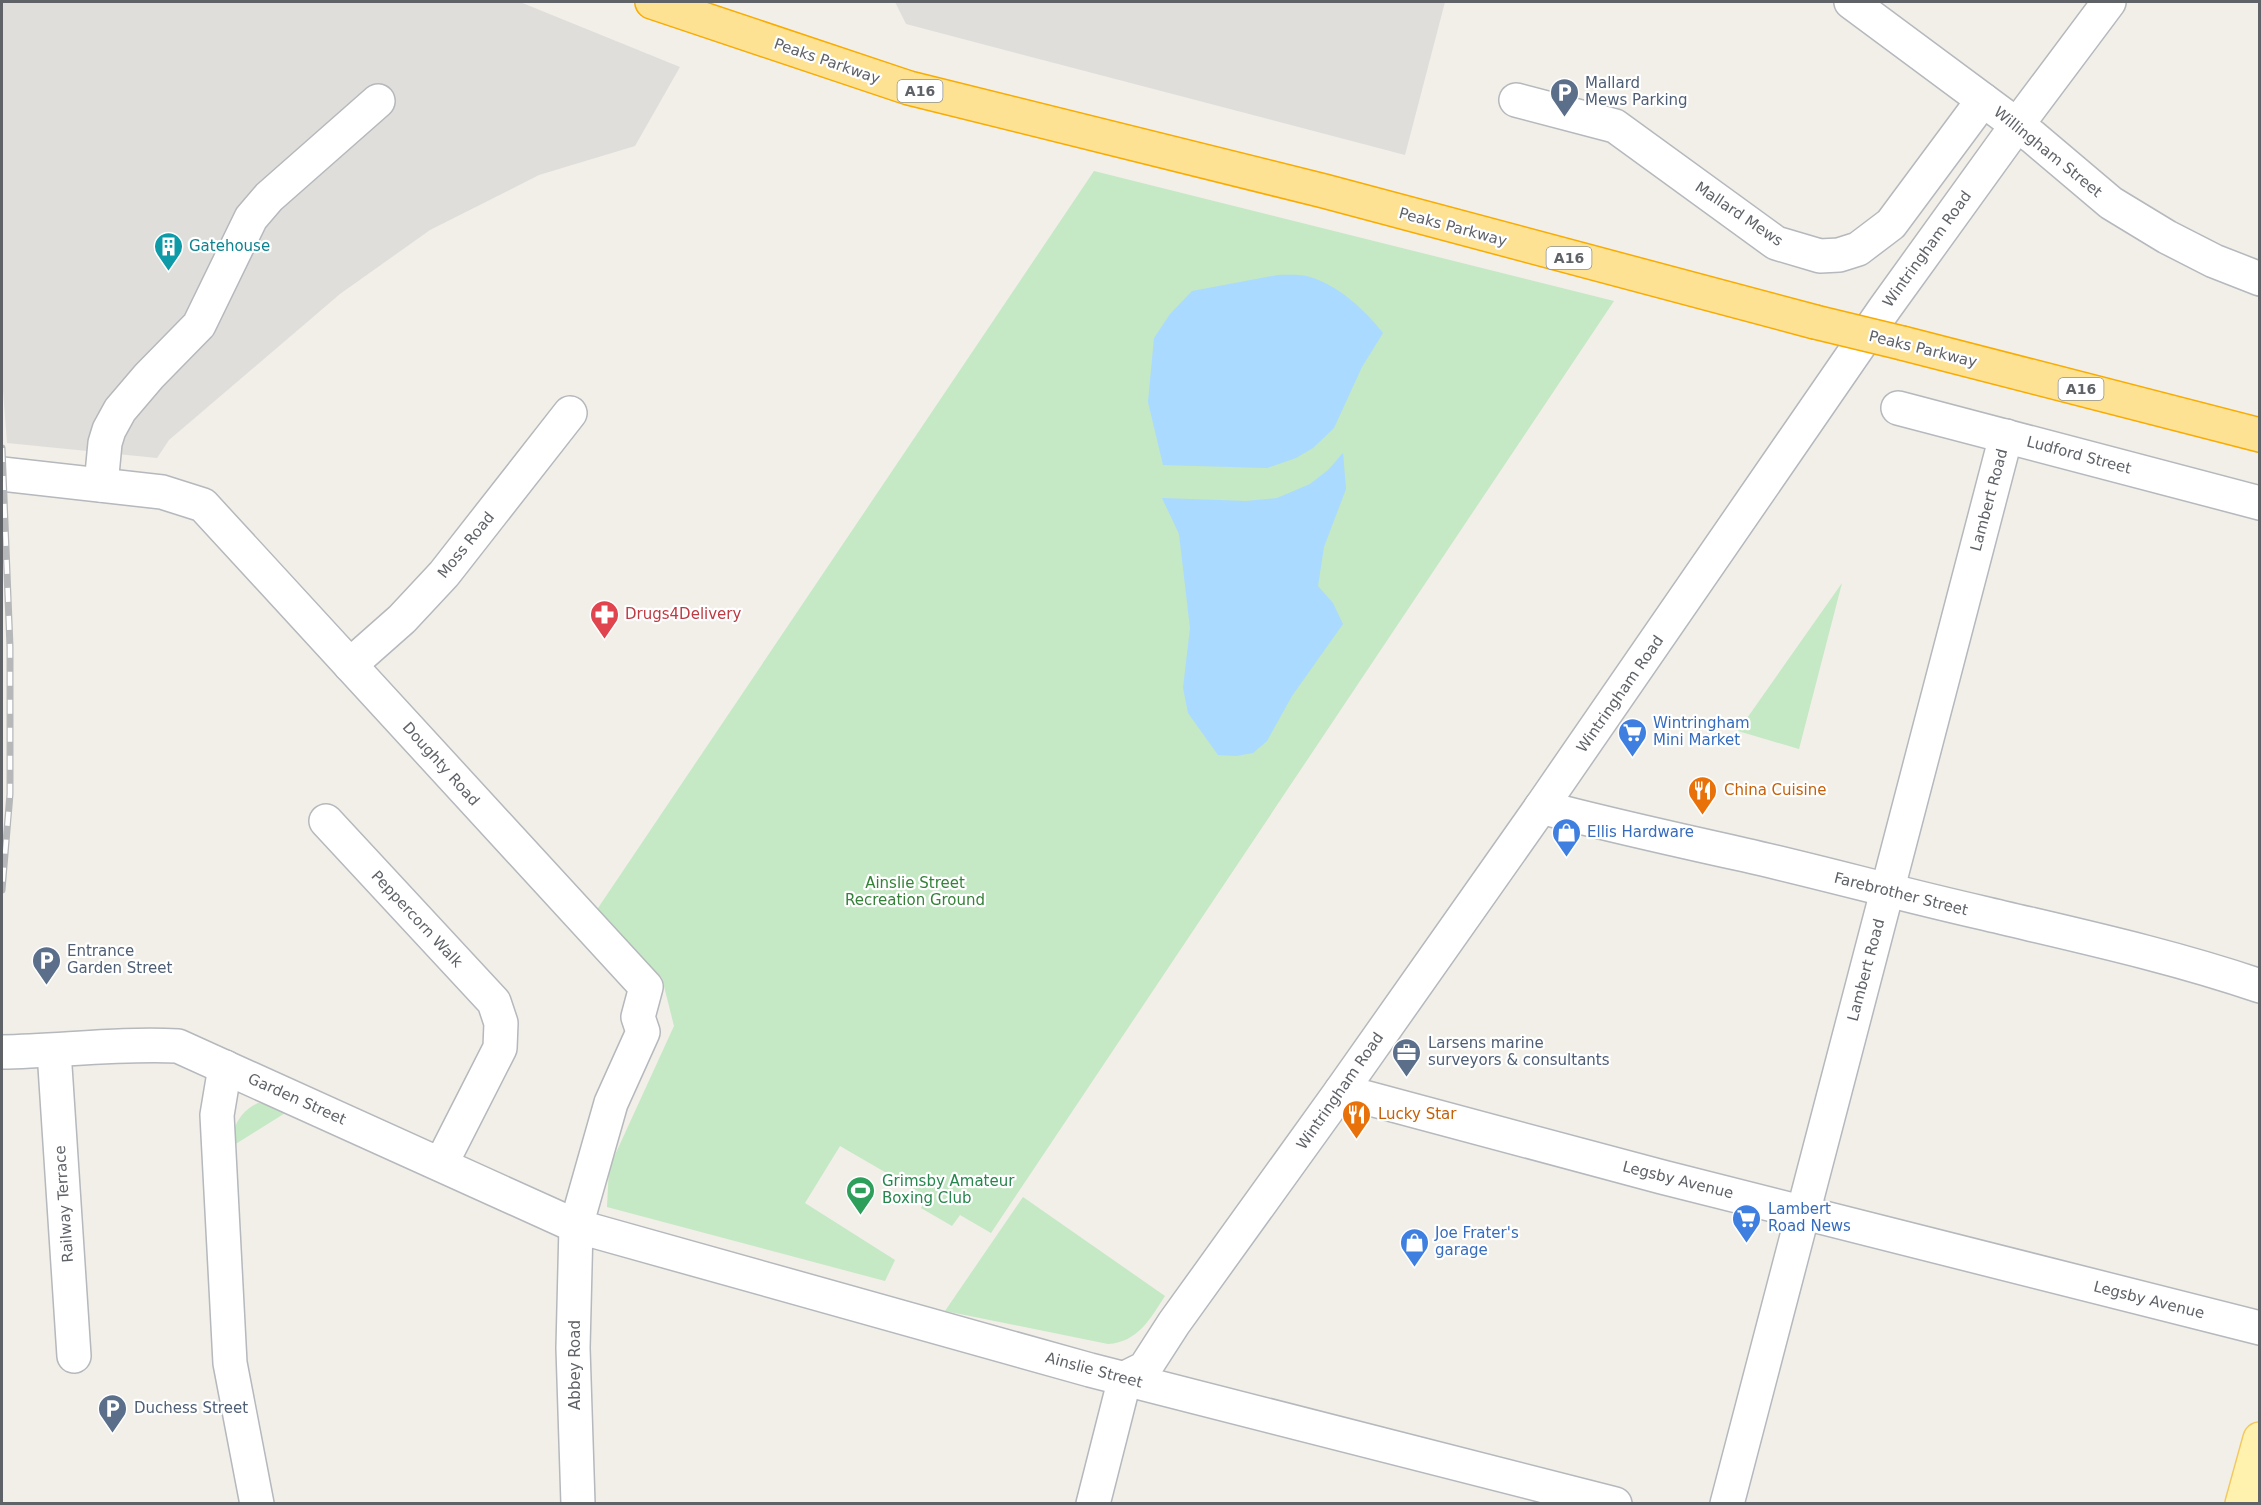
<svg xmlns="http://www.w3.org/2000/svg" width="2261" height="1505" viewBox="0 0 2261 1505" font-family="'DejaVu Sans',sans-serif">
<style>
.industrial{fill:#e0deda}
.green{fill:#c5e8c5}
.water{fill:#aadaff}
.lines{fill:none;stroke-linecap:round;stroke-linejoin:round}
.minor-casing{stroke:#b5b8bc;stroke-width:36}
.major-casing{stroke:#f2c960;stroke-width:36}
.highway-casing{stroke:#f9ab00;stroke-width:36}
.minor{stroke:#fff;stroke-width:33}
.major{stroke:#fff2af;stroke-width:33}
.highway{stroke:#fde293;stroke-width:33}
.rail-casing{stroke:#b6b7b8;stroke-width:7}
.rail{stroke:#fff;stroke-width:4.5;stroke-dasharray:14;stroke-linecap:butt}
.highway-bridge-casing{stroke:#f9ab00;stroke-width:36;stroke-linecap:butt}
.highway-bridge{stroke:#fde293;stroke-width:33}
.labels{text-anchor:middle;stroke-width:4.5;stroke-linejoin:round;paint-order:stroke}
.shield{fill:#fff;stroke:#8f9295;stroke-width:1.5}
.shield-label{font-size:14px;font-weight:bold;fill:#5f6368}
.street-label{font-size:15px;fill:#5f6368;stroke:#fff}
.service-label{font-size:15px;fill:#4e5e75;stroke:#fff;text-anchor:start}
.culture-label{font-size:15px;fill:#0d838f;stroke:#fff;text-anchor:start}
.health-label{font-size:15px;fill:#be3a42;stroke:#fff;text-anchor:start}
.shop-label{font-size:15px;fill:#366cbe;stroke:#fff;text-anchor:start}
.food-label{font-size:15px;fill:#c56008;stroke:#fff;text-anchor:start}
.park-label{font-size:15px;fill:#348238;stroke:#fff}
.leisure-label{font-size:15px;fill:#27864d;stroke:#fff;text-anchor:start}
</style>
<rect width="100%" height="100%" fill="#f1efe8"/>
<!-- industrial -->
<g class="industrial">
<path d="M2 2H520L680 67 635 146 539 175 430 230 340 294 169 440 157 458 7 443 2 377Z"/>
<path d="M895 2H1445L1405 155 906 24Z"/>
</g>
<!-- green -->
<g class="green">
<path d="M1094 171 1614 301 991 1233 960 1215 952 1226 921 1208 928 1197 840 1146 805 1203 895 1260 885 1281 607 1207 609 1168 674 1026 662 978 594 914Z"/>
<path d="M1842 583 1799 749 1738 731Z"/>
<path d="M258 1103 277 1104 290 1110 234 1145C230 1127 242 1110 258 1103Z"/>
<path d="M1023 1197 1165 1296C1150 1319 1138 1342 1108 1344L945 1311Z"/>
</g>
<!-- water -->
<g class="water">
<path d="M1278 275C1288 275 1300 274 1310 277 1339 286 1365 310 1383 333L1362 367 1334 428 1313 448 1296 458 1267 468 1163 465 1148 402 1154 338 1170 314 1192 291Z"/>
<path d="M1343 453 1346 489 1324 547 1318 586 1333 603 1343 624 1292 696 1267 741 1253 753 1236 756 1218 755 1188 713 1183 688 1190 628 1179 534 1162 498 1246 501 1277 498 1310 484 1328 470Z"/>
</g>
<g class="lines">
<defs>
<g id="minor">
<path d="M1851 2 2033 137 2111 203 2167 237 2214 261 2260 279"/>
<path d="M1516 100 1615 126 1776 243 1820 256 1839 255 1858 249 1891 224 1983 100"/>
<path d="M1898 408 2260 503"/>
<path d="M2 474 162 492 203 505 646 987 638 1017 643 1032 611 1103 576 1226 573 1348 578 1504"/>
<path d="M101 485 105 443 109 430 120 410 149 376 199 325 251 218 269 197 378 101"/>
<path d="M350 665 402 619 444 574 570 413"/>
<path d="M1541 807C1609 825 1677 840 1745 855 1824 873 1903 895 1983 913 2075 935 2169 955 2260 986"/>
<path d="M326 821 494 1002 501 1023 500 1048 441 1164"/>
<path d="M54 1051 74 1356"/>
<path d="M2 1052C60 1051 119 1043 178 1046L576 1226 1090 1370 1615 1504"/>
<path d="M225 1067 217 1115 230 1363 257 1504"/>
<path d="M1341 1091 1662 1177 2260 1328"/>
<path d="M1125 1378 1145 1368 1174 1323 1341 1091 1541 807 1885 308 2017 125 2109 2"/>
<path d="M1093 1504 1125 1378"/>
<path d="M1727 1504 2006 436"/>
</g>
<path id="major" d="M2242 1504 2260 1439"/>
<g id="highway">
<path d="M652 2 909 88 1324 191 1815 322"/>
<path d="M1902 343 2260 435"/>
</g>
</defs>
<!-- minor casing -->
<use href="#minor" class="minor-casing"/>
<!-- major casing -->
<use href="#major" class="major-casing"/>
<!-- highway casing -->
<use href="#highway" class="highway-casing"/>
<!-- minor -->
<use href="#minor" class="minor"/>
<!-- major -->
<use href="#major" class="major"/>
<!-- highway -->
<use href="#highway" class="highway"/>
<defs>
<path id="rail" d="M2 448 10 647V794L2 890"/>
</defs>
<!-- rail casing -->
<use href="#rail" class="rail-casing"/>
<!-- rail -->
<use href="#rail" class="rail"/>
<defs>
<path id="highway-bridge" d="M1815 322 1902 343"/>
</defs>
<!-- highway-bridge casing -->
<use href="#highway-bridge" class="highway-bridge-casing"/>
<!-- highway-bridge -->
<use href="#highway-bridge" class="highway-bridge"/>
</g>
<!-- icons -->
<defs>
<symbol id="parking-pin" viewBox="-11 -11 22 30"><path d="M0 17L-7.5 6A9.5 9.5 0 1 1 7.5 6Z" fill="#5c6f8a" stroke="#fff"/><path d="M-3.5-5.5H1a3.5 3.5 0 0 1 0 7H-1V5.5H-3.5ZM-1-3.4V-.6H.8a1.4 1.4 0 0 0 0-2.8Z" fill="#fff"/></symbol>
<symbol id="building-pin" viewBox="-11 -11 22 30"><path d="M0 17L-7.5 6A9.5 9.5 0 1 1 7.5 6Z" fill="#0f9aa8" stroke="#fff"/><path d="M-4-6H4V6H1V3H-1V6H-4ZM-2.5-4.3h1.7v1.8h-1.7ZM.8-4.3h1.7v1.8H.8ZM-2.5-1h1.7V.8h-1.7ZM.8-1h1.7V.8H.8Z" fill="#fff"/></symbol>
<symbol id="pharmacy-pin" viewBox="-11 -11 22 30"><path d="M0 17L-7.5 6A9.5 9.5 0 1 1 7.5 6Z" fill="#e0444e" stroke="#fff"/><path d="M-2-6h4v4h4v4h-4v4h-4v-4h-4v-4h4Z" fill="#fff"/></symbol>
<symbol id="supermarket-pin" viewBox="-11 -11 22 30"><path d="M0 17L-7.5 6A9.5 9.5 0 1 1 7.5 6Z" fill="#3f7fe0" stroke="#fff"/><path d="M-6-5.5h2.5l.6 2H6L4.5 2H-2.5L-4.4-4H-6ZM-1.5 3.2a1.3 1.3 0 1 0 .1 0ZM3 3.2a1.3 1.3 0 1 0 .1 0Z" fill="#fff"/></symbol>
<symbol id="restaurant-pin" viewBox="-11 -11 22 30"><path d="M0 17L-7.5 6A9.5 9.5 0 1 1 7.5 6Z" fill="#e8710a" stroke="#fff"/><path d="M-5-6h1v4h1v-4h1v4h1v-4h1v5L-1.5 .5V6h-2V.5L-5-1ZM5-6V6H3V1.5H1.5Q1.5-4 5-6Z" fill="#fff"/></symbol>
<symbol id="shop-pin" viewBox="-11 -11 22 30"><path d="M0 17L-7.5 6A9.5 9.5 0 1 1 7.5 6Z" fill="#3f7fe0" stroke="#fff"/><path d="M-5-2.5h2.3a2.7 3.5 0 0 1 5.4 0H5L5.5 6h-11ZM-1.5-2.5h3a1.5 2.3 0 0 0-3 0Z" fill="#fff"/></symbol>
<symbol id="office-pin" viewBox="-11 -11 22 30"><path d="M0 17L-7.5 6A9.5 9.5 0 1 1 7.5 6Z" fill="#5c6f8a" stroke="#fff"/><path d="M-6-3h4V-5.5h4V-3h4V5H-6ZM-1-4.5V-3h2v-1.5ZM-6 0V1H6V0Z" fill="#fff"/></symbol>
<symbol id="stadium-pin" viewBox="-11 -11 22 30"><path d="M0 17L-7.5 6A9.5 9.5 0 1 1 7.5 6Z" fill="#2e9e5b" stroke="#fff"/><path d="M0-5a6.5 5 0 1 0 0 10a6.5 5 0 1 0 0-10ZM-3.5-1.8h7v3.6h-7Z" fill="#fff"/></symbol>
</defs>
<g fill-rule="evenodd">
<use href="#parking-pin" x="1548" y="76" width="33" height="45"/>
<use href="#building-pin" x="152" y="230" width="33" height="45"/>
<use href="#pharmacy-pin" x="588" y="598" width="33" height="45"/>
<use href="#supermarket-pin" x="1616" y="716" width="33" height="45"/>
<use href="#restaurant-pin" x="1686" y="774" width="33" height="45"/>
<use href="#shop-pin" x="1550" y="816" width="33" height="45"/>
<use href="#parking-pin" x="30" y="944" width="33" height="45"/>
<use href="#office-pin" x="1390" y="1036" width="33" height="45"/>
<use href="#restaurant-pin" x="1340" y="1098" width="33" height="45"/>
<use href="#stadium-pin" x="844" y="1174" width="33" height="45"/>
<use href="#supermarket-pin" x="1730" y="1202" width="33" height="45"/>
<use href="#shop-pin" x="1398" y="1226" width="33" height="45"/>
<use href="#parking-pin" x="96" y="1392" width="33" height="45"/>
</g>
<g class="labels">
<!-- shield labels -->
<g class="shield">
<rect x="897.5" y="80" width="45" height="22" rx="4.5"/>
<rect x="1546.5" y="247" width="45" height="22" rx="4.5"/>
<rect x="2058.5" y="378" width="45" height="22" rx="4.5"/>
</g>
<g class="shield-label">
<text x="920" y="96">A16</text>
<text x="1569" y="263">A16</text>
<text x="2081" y="394">A16</text>
</g>
<!-- street labels -->
<g class="street-label">
<text transform="translate(827 61) rotate(19)" y="5">Peaks Parkway</text>
<text transform="translate(2048 152) rotate(39)" y="5">Willingham Street</text>
<text transform="translate(1739 214) rotate(34)" y="5">Mallard Mews</text>
<text transform="translate(1453 227) rotate(15)" y="5">Peaks Parkway</text>
<text transform="translate(1927 249) rotate(-54)" y="5">Wintringham Road</text>
<text transform="translate(1923 349) rotate(14)" y="5">Peaks Parkway</text>
<text transform="translate(2079 455) rotate(15)" y="5">Ludford Street</text>
<text transform="translate(1989 500) rotate(-75)" y="5">Lambert Road</text>
<text transform="translate(466 545) rotate(-51)" y="5">Moss Road</text>
<text transform="translate(1620 694) rotate(-55)" y="5">Wintringham Road</text>
<text transform="translate(441 764) rotate(48)" y="5">Doughty Road</text>
<text transform="translate(1901 894) rotate(14)" y="5">Farebrother Street</text>
<text transform="translate(417 919) rotate(47)" y="5">Peppercorn Walk</text>
<text transform="translate(1866 970) rotate(-75)" y="5">Lambert Road</text>
<text transform="translate(1340 1091) rotate(-55)" y="5">Wintringham Road</text>
<text transform="translate(297 1099) rotate(24)" y="5">Garden Street</text>
<text transform="translate(1678 1180) rotate(14)" y="5">Legsby Avenue</text>
<text transform="translate(64 1204) rotate(-94)" y="5">Railway Terrace</text>
<text transform="translate(2149 1300) rotate(14)" y="5">Legsby Avenue</text>
<text transform="translate(575 1365) rotate(-90)" y="5">Abbey Road</text>
<text transform="translate(1094 1370) rotate(15)" y="5">Ainslie Street</text>
</g>
<!-- service labels -->
<g class="service-label">
<text x="1585" y="88">Mallard<tspan x="1585" dy="17">Mews Parking</tspan></text>
<text x="67" y="956">Entrance<tspan x="67" dy="17">Garden Street</tspan></text>
<text x="1428" y="1048">Larsens marine<tspan x="1428" dy="17">surveyors &amp; consultants</tspan></text>
<text x="134" y="1413">Duchess Street</text>
</g>
<!-- culture labels -->
<g class="culture-label">
<text x="189" y="251">Gatehouse</text>
</g>
<!-- health labels -->
<g class="health-label">
<text x="625" y="619">Drugs4Delivery</text>
</g>
<!-- shop labels -->
<g class="shop-label">
<text x="1653" y="728">Wintringham<tspan x="1653" dy="17">Mini Market</tspan></text>
<text x="1587" y="837">Ellis Hardware</text>
<text x="1768" y="1214">Lambert<tspan x="1768" dy="17">Road News</tspan></text>
<text x="1435" y="1238">Joe Frater's<tspan x="1435" dy="17">garage</tspan></text>
</g>
<!-- food labels -->
<g class="food-label">
<text x="1724" y="795">China Cuisine</text>
<text x="1378" y="1119">Lucky Star</text>
</g>
<!-- park labels -->
<g class="park-label">
<text x="915" y="888">Ainslie Street<tspan x="915" dy="17">Recreation Ground</tspan></text>
</g>
<!-- leisure labels -->
<g class="leisure-label">
<text x="882" y="1186">Grimsby Amateur<tspan x="882" dy="17">Boxing Club</tspan></text>
</g>
</g>
<!-- border -->
<rect width="2261" height="1505" fill="none" stroke="#5f6368" stroke-width="6"/>
</svg>
